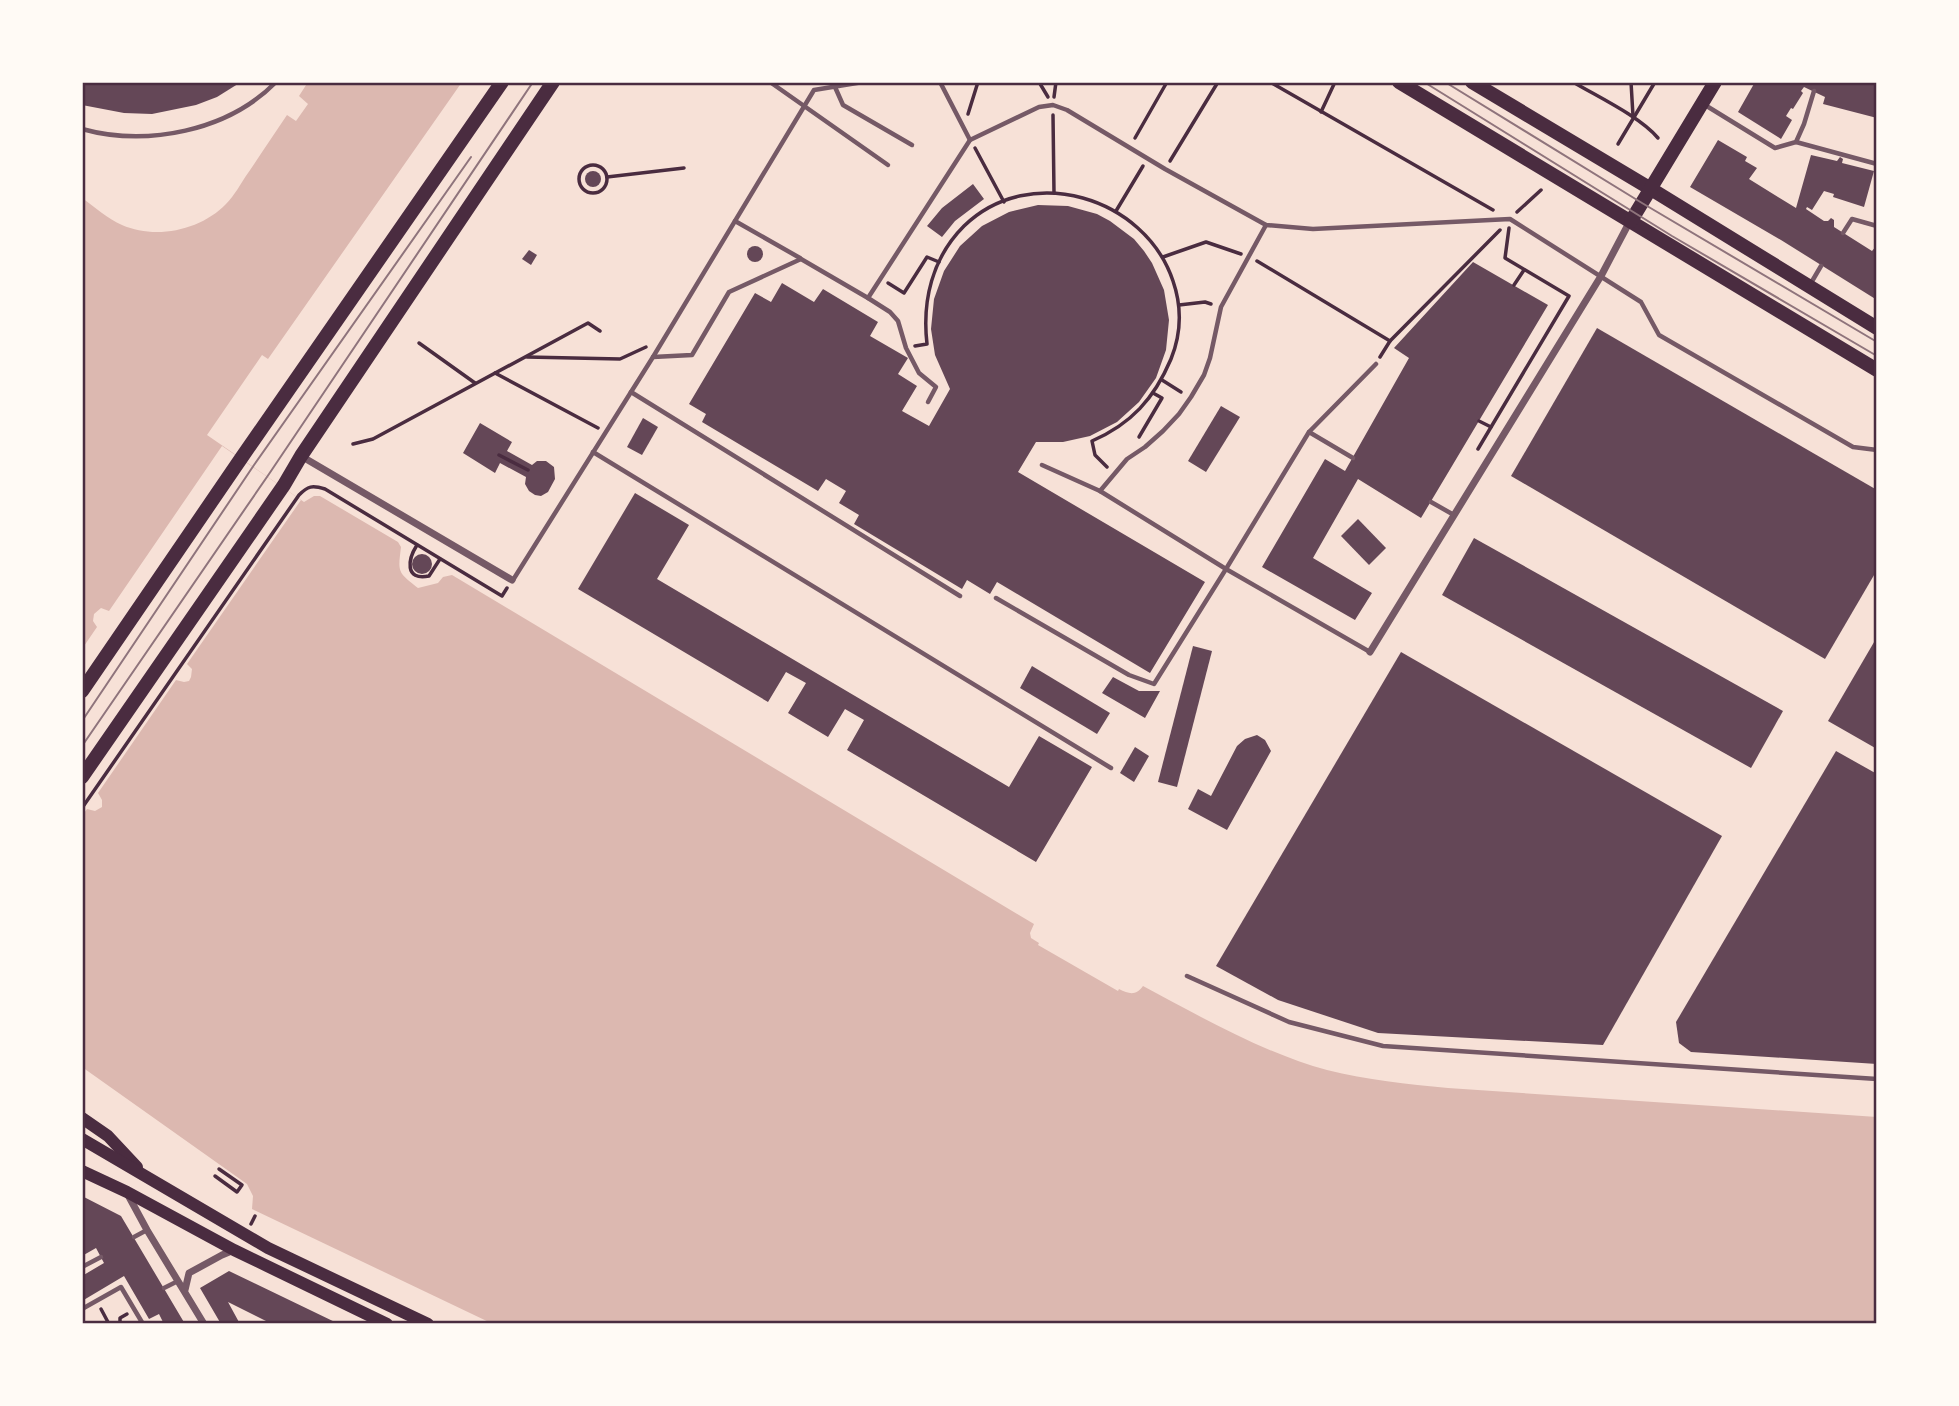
<svg xmlns="http://www.w3.org/2000/svg" width="1959" height="1406" viewBox="0 0 1959 1406" font-family="Lato,sans-serif">
<style>
.water{fill:#dcb8b0}
.pier{fill:#f7e1d7}
.building{fill:#644757}
.lines{fill:none;stroke-linecap:round;stroke-linejoin:round}
.path{stroke:#4a2c40;stroke-width:3.5}
.service{stroke:#755966;stroke-width:4.5}
.minor{stroke:#755966;stroke-width:7}
.secondary{stroke:#4a2c40;stroke-width:12}
.primary{stroke:#4a2c40;stroke-width:14}
.tram{stroke:#8f747c;stroke-width:2}
.neatline{fill:none;stroke:#4a2c40;stroke-width:2.5}
</style>
<rect width="100%" height="100%" fill="#f7e1d7"/>
<!-- water -->
<path class="water" d="M308 82H462L268 359 262 355 207 435 304 502 314 496H320L398 542 401 547C398 572 397 572 418 588L438 583 443 577 452 575 1034 924 1030 933 1031 938 1039 943 1038 945 1118 991 1119 989C1129 994 1136 996 1143 986 1199 1016 1266 1054 1327 1070 1367 1080 1407 1084 1448 1088L1877 1117V1324H493L252 1209 253 1196 247 1184 82 1067V198C95 207 108 219 122 225 156 240 201 230 226 204 235 195 241 183 248 173 261 154 274 134 287 115L296 121 308 104 299 96Z"/>
<!-- pier -->
<path class="pier" d="M222 446 301 500 187 664 192 669 191 677 189 681 184 682 176 680 98 793 102 800V807L95 811 87 809 82 816V649L97 627 93 621 94 614 101 608 109 611Z"/>
<!-- building -->
<g class="building">
<path d="M82 82H241L217 97 196 105 152 114 124 113 82 105Z"/>
<path d="M1755 82H1877V118L1823 104 1825 97 1804 87 1801 91 1803 93 1793 109 1791 108 1786 116 1792 120 1781 139 1738 112Z"/>
<path d="M1718 140 1747 157 1745 161 1757 168 1749 179 1796 208 1811 155 1837 161 1840 157 1843 159 1842 163 1874 171 1864 207 1833 197 1834 194 1824 191 1812 210 1807 207 1806 209 1824 221H1828L1831 218 1834 220V227L1872 251 1877 245V300L1781 240 1690 187Z"/>
<circle cx="593" cy="179" r="8"/>
<path d="M973 184 984 199 955 221 942 237 927 226 942 208Z"/>
<path d="M1038 205 1068 206 1097 214 1110 221 1134 239 1144 251 1152 263 1164 290 1169 320 1166 350 1156 378 1139 402 1117 422 1090 436 1063 442H1036L1018 472 1205 582 1150 673 997 582 990 594 967 580 962 589 854 524 859 515 839 503 846 491 826 479 818 491 702 422 706 414 689 404 755 293 771 302 782 283 814 302 823 289 878 322 870 336 908 358 898 374 917 386 902 411 929 426 950 389 935 355 931 329 934 299 944 271 960 246 982 226 1009 212Z"/>
<circle cx="755" cy="254" r="8"/>
<path d="M529 250 537 255 531 265 522 259Z"/>
<path d="M1473 262 1548 305 1421 518 1358 479 1313 558 1372 593 1355 620 1262 567 1325 459 1345 471 1409 358 1394 348Z"/>
<path d="M1597 328 1877 490V570L1825 659 1511 476Z"/>
<path d="M1221 406 1240 417 1206 472 1188 461Z"/>
<path d="M643 418 658 427 642 455 627 447Z"/>
<path d="M480 423 512 442 507 451 532 465 537 461H546L554 467 555 479 548 492 541 496 535 495 529 491 525 484 526 477 500 463 495 473 463 453Z"/>
<path d="M635 493 689 525 657 579 1009 787 1039 736 1092 767 1036 862 847 750 864 720 845 709 828 737 788 713 806 683 786 672 768 702 578 589Z"/>
<path d="M1358 519 1386 548 1369 565 1341 536Z"/>
<path d="M1474 538 1783 711 1751 768 1442 595Z"/>
<circle cx="422" cy="564" r="10"/>
<path d="M1877 637V749L1828 721Z"/>
<path d="M1193 646 1212 651 1177 787 1158 782Z"/>
<path d="M1401 652 1722 836 1603 1045 1378 1033 1278 1000 1216 966Z"/>
<path d="M1032 666 1110 713 1097 734 1020 688Z"/>
<path d="M1113 677 1139 691H1160L1145 718 1102 693Z"/>
<path d="M1257 735 1265 740 1271 751 1227 830 1188 809 1198 789 1211 796 1237 746 1245 739Z"/>
<path d="M1135 747 1149 756 1134 782 1120 773Z"/>
<path d="M1836 751 1877 774V1064L1691 1052 1679 1043 1676 1022Z"/>
<path d="M82 1196 121 1216 185 1324H164L159 1314 149 1319 124 1276 82 1301V1276L104 1263 96 1248 82 1256Z"/>
<path d="M229 1271 339 1324H272L228 1302 240 1324H221L200 1288Z"/>
</g>
<g class="lines">
<!-- path -->
<g class="path">
<path d="M1039 82 1048 97"/>
<path d="M1270 82 1493 210"/>
<path d="M1573 82C1598 97 1639 116 1658 138"/>
<path d="M1631 82 1633 116"/>
<path d="M1054 97 1056 82"/>
<path d="M1321 112 1335 82"/>
<path d="M968 114 978 82"/>
<path d="M1053 115 1054 193"/>
<path d="M1135 138 1167 82"/>
<path d="M1618 144 1655 82"/>
<path d="M975 148 1004 202"/>
<path d="M1170 161 1218 82"/>
<circle cx="593" cy="179" r="14"/>
<path d="M607 177 684 168"/>
<path d="M1116 211 1143 166"/>
<path d="M1517 212 1541 190"/>
<path d="M1163 257 1206 242 1241 254"/>
<path d="M1257 261 1390 341"/>
<path d="M888 283 904 293 927 257 939 262"/>
<path d="M1514 285 1524 270"/>
<path d="M1179 305 1205 302 1211 304"/>
<path d="M419 343 475 383"/>
<path d="M915 346 927 344C922 301 932 258 964 226 1030 162 1145 197 1173 281 1182 307 1181 334 1171 359 1154 399 1131 424 1092 441L1095 455 1107 467"/>
<path d="M527 357 620 359 646 347"/>
<path d="M1380 357 1390 341 1500 230"/>
<path d="M495 373 598 428"/>
<path d="M1162 380 1181 392"/>
<path d="M1479 421 1491 427"/>
<path d="M1139 437 1162 398 1153 393"/>
<path d="M353 444 373 439 588 323 600 331"/>
<path d="M1478 449 1569 296 1505 258 1509 228"/>
<path d="M499 455 528 470"/>
<path d="M417 545C408 559 404 581 429 576L440 559"/>
<path d="M82 808 299 495C308 486 312 485 325 489L502 596 507 588"/>
<path d="M215 1176 237 1192 242 1185 219 1169"/>
<path d="M251 1224 255 1216"/>
<path d="M101 1309 109 1324"/>
<path d="M120 1324V1318L127 1314"/>
</g>
<!-- service -->
<g class="service">
<path d="M770 82 888 165"/>
<path d="M940 82 970 140"/>
<path d="M835 87 843 105 912 145"/>
<path d="M1705 105 1775 148 1796 142 1804 124 1814 91"/>
<path d="M82 129C147 147 228 131 276 82"/>
<path d="M1796 142 1877 164"/>
<path d="M735 221 800 258"/>
<path d="M1843 233 1852 219 1877 226"/>
<path d="M1811 283 1821 266"/>
<path d="M868 298 890 312 898 321 906 348 919 373 936 387 928 402"/>
<path d="M653 357 692 355 729 292 801 259 868 298 970 140 1039 107 1053 105 1067 110 1165 169 1266 225 1313 229 1510 219 1641 302 1659 335 1853 447 1877 450"/>
<path d="M631 392 960 596"/>
<path d="M1309 432 1353 458"/>
<path d="M593 452 1111 768"/>
<path d="M1042 465 1100 491 1226 569 1370 652"/>
<path d="M1100 491 1127 459 1145 447 1163 431 1179 414 1191 397 1204 375 1210 358 1221 307 1266 225"/>
<path d="M1431 502 1454 515"/>
<path d="M513 580 653 357 814 90 863 82"/>
<path d="M996 598 1129 675 1154 684 1226 569 1309 432 1376 364"/>
<path d="M1187 976 1289 1022 1383 1046 1877 1079"/>
<path d="M134 1237 147 1230"/>
<path d="M82 1267 101 1257"/>
<path d="M164 1288 178 1281"/>
<path d="M82 1309 121 1287 143 1324"/>
</g>
<!-- minor -->
<g class="minor">
<path d="M301 456 512 580"/>
<path d="M1370 652 1601 276 1630 221"/>
<path d="M128 1195 147 1230 204 1324"/>
<path d="M185 1290 189 1273 222 1255 234 1250"/>
</g>
<!-- secondary -->
<g class="secondary">
<path d="M82 1118 108 1136 137 1167"/>
<path d="M82 1139 268 1248 428 1324"/>
<path d="M82 1171 127 1192 234 1250 387 1324"/>
</g>
<!-- primary -->
<g class="primary">
<path d="M1399 82 1877 370"/>
<path d="M1472 82 1651 189 1877 328"/>
<path d="M1631 221 1715 82"/>
<path d="M82 691 242 457 502 82"/>
<path d="M82 777 284 485 301 456 553 82"/>
</g>
<!-- tram -->
<g class="tram">
<path d="M1424 82 1672 236 1877 356"/>
<path d="M1445 82 1642 203 1877 342"/>
<path d="M82 721 254 465 471 157"/>
<path d="M82 746 269 474 533 82"/>
</g>
</g>
<!-- border -->
<rect width="1959" height="1406" fill="none" stroke="#fffaf5" stroke-width="168"/>
<rect x="84" y="84" width="1791" height="1238" class="neatline"/>
</svg>
